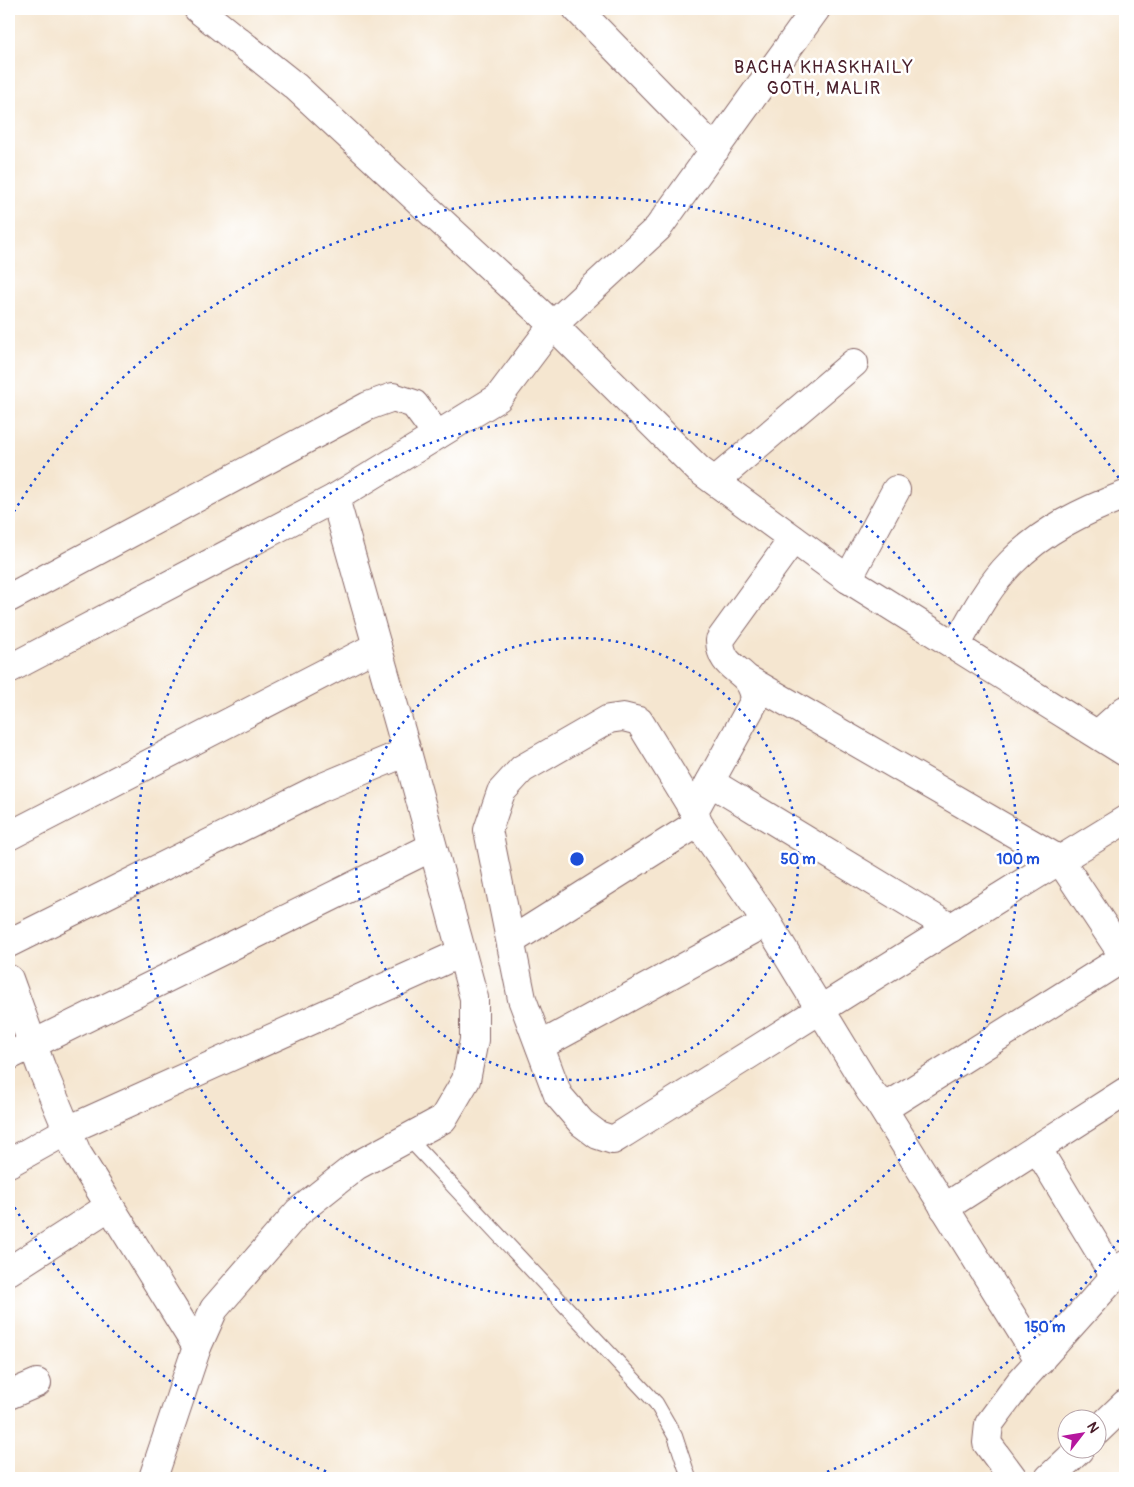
<svg xmlns="http://www.w3.org/2000/svg" width="1134" height="1487" viewBox="0 0 1134 1487" font-family="Pangolin,sans-serif">
<style>
.lines{fill:none;stroke-linecap:round;stroke-linejoin:round}
.lane-casing{stroke:#866565;stroke-width:16}
.street-casing{stroke:#866565;stroke-width:30}
.lane{stroke:#fff;stroke-width:14}
.street{stroke:#fff;stroke-width:28}
.ring{fill:none;stroke:#1d4ed8;stroke-width:2.5;stroke-dasharray:2.5 5}
.labels{text-anchor:middle;stroke-width:5;stroke-linejoin:round;paint-order:stroke}
.neighbourhood-label{font-size:18px;letter-spacing:1px;fill:#4a1f2b;stroke:#fff}
.centre{fill:#1d4ed8;stroke:#fff;stroke-width:2.5}
.ring-label{font-size:15px;text-anchor:middle;font-weight:bold;fill:#1d4ed8;stroke:#fff;stroke-width:5;stroke-linejoin:round;paint-order:stroke}
</style>
<rect width="100%" height="100%" fill="#fff"/>
<filter id="ink" filterUnits="userSpaceOnUse"><feTurbulence type="fractalNoise" baseFrequency=".02" numOctaves="2"/><feDisplacementMap in="SourceGraphic" scale="10" xChannelSelector="R" yChannelSelector="G"/><feConvolveMatrix kernelMatrix="1 2 1 2 8 2 1 2 1" color-interpolation-filters="sRGB"/></filter>
<filter id="wash" filterUnits="userSpaceOnUse"><feTurbulence type="fractalNoise" baseFrequency=".0096" numOctaves="4" result="noise"/><feDisplacementMap in="SourceGraphic" scale="20" xChannelSelector="R" yChannelSelector="G"/><feGaussianBlur stdDeviation="1.12" result="paint"/><feColorMatrix in="noise" values="0 0 0 0 0 0 0 0 0 0 0 0 0 0 0 0 0 1.4 0 .05"/><feComposite in="paint" operator="in"/></filter>
<g filter="url(#wash)">
<rect width="100%" height="100%" fill="#f5e6d0"/>
</g>
<g filter="url(#ink)">
<g class="lines">
<defs>
<path id="lane" d="M408 1138 656 1403 675 1436 689 1478"/>
<g id="street">
<path d="M198 9 296 87 553 325 698 469 848 579 1125 752"/>
<path d="M577 9 715 150"/>
<path d="M715 481 854 363"/>
<path d="M848 579 896 490"/>
<path d="M9 598 368 406 393 397 414 404 437 435"/>
<path d="M956 646C972 617 988 586 1011 563 1043 530 1083 511 1125 495"/>
<path d="M9 669 335 498 498 398 553 325 658 228 816 9"/>
<path d="M749 680 1060 860 1125 958"/>
<path d="M1098 734 1125 710"/>
<path d="M710 782 951 928"/>
<path d="M694 811 755 700C752 666 721 674 720 640L793 539"/>
<path d="M9 836 377 646"/>
<path d="M511 941 698 823"/>
<path d="M9 943 318 789 407 752"/>
<path d="M1125 957 891 1104 878 1101 870 1091 767 922 698 823 694 811 639 721 623 717 609 719 522 769 501 792 488 830 522 999 558 1095 582 1123 598 1135 613 1140C784 1033 953 925 1125 820"/>
<path d="M9 979 41 1067 77 1153 197 1347"/>
<path d="M540 1046 767 922"/>
<path d="M9 1056 432 847"/>
<path d="M878 1101 1040 1361"/>
<path d="M1037 1148 1115 1277"/>
<path d="M9 1163 68 1130 461 953"/>
<path d="M944 1208 1125 1092"/>
<path d="M9 1271 110 1206"/>
<path d="M9 1395 37 1383"/>
<path d="M1096 1432 1125 1404"/>
<path d="M153 1478 197 1347 214 1309 298 1212 356 1166 443 1119 466 1080 474 1040V998L407 752 335 498"/>
<path d="M1013 1478 987 1443 989 1424 1020 1382 1125 1265"/>
<path d="M1049 1478 1079 1450"/>
</g>
</defs>
<!-- lane casing -->
<use href="#lane" class="lane-casing"/>
<!-- street casing -->
<use href="#street" class="street-casing"/>
<!-- lane -->
<use href="#lane" class="lane"/>
<!-- street -->
<use href="#street" class="street"/>
</g>
</g>
<!-- distance rings -->
<g class="ring">
<circle cx="577" cy="859" r="221"/>
<circle cx="577" cy="859" r="441"/>
<path d="M1123 1234A662 662 0 0 1 814 1477M340 1477A662 662 0 0 1 10 1200M10 518A662 662 0 0 1 1123 484"/>
</g>
<g class="labels">
<!-- neighbourhood labels -->
<g class="neighbourhood-label">
<text x="824" y="73">BACHA KHASKHAILY<tspan x="824" dy="21">GOTH, MALIR</tspan></text>
</g>
</g>
<circle cx="577" cy="859" r="8" class="centre"/>
<g class="ring-label">
<text x="798" y="864">50 m</text>
<text x="1018" y="864">100 m</text>
<text x="1045" y="1332">150 m</text>
</g>
<!-- margin -->
<rect width="1134" height="1487" fill="none" stroke="#fff" stroke-width="30"/>
<!-- north arrow -->
<g transform="translate(1082 1434) rotate(59)"><circle r="24" fill="#ffffff" stroke="#b7a5aa"/>
<path d="M0-4L9 19L0 12L-9 19Z" fill="#b5179e"/>
<text y="-8" font-size="14" font-weight="bold" text-anchor="middle" fill="#4a1f2b">N</text>
</g>
</svg>
